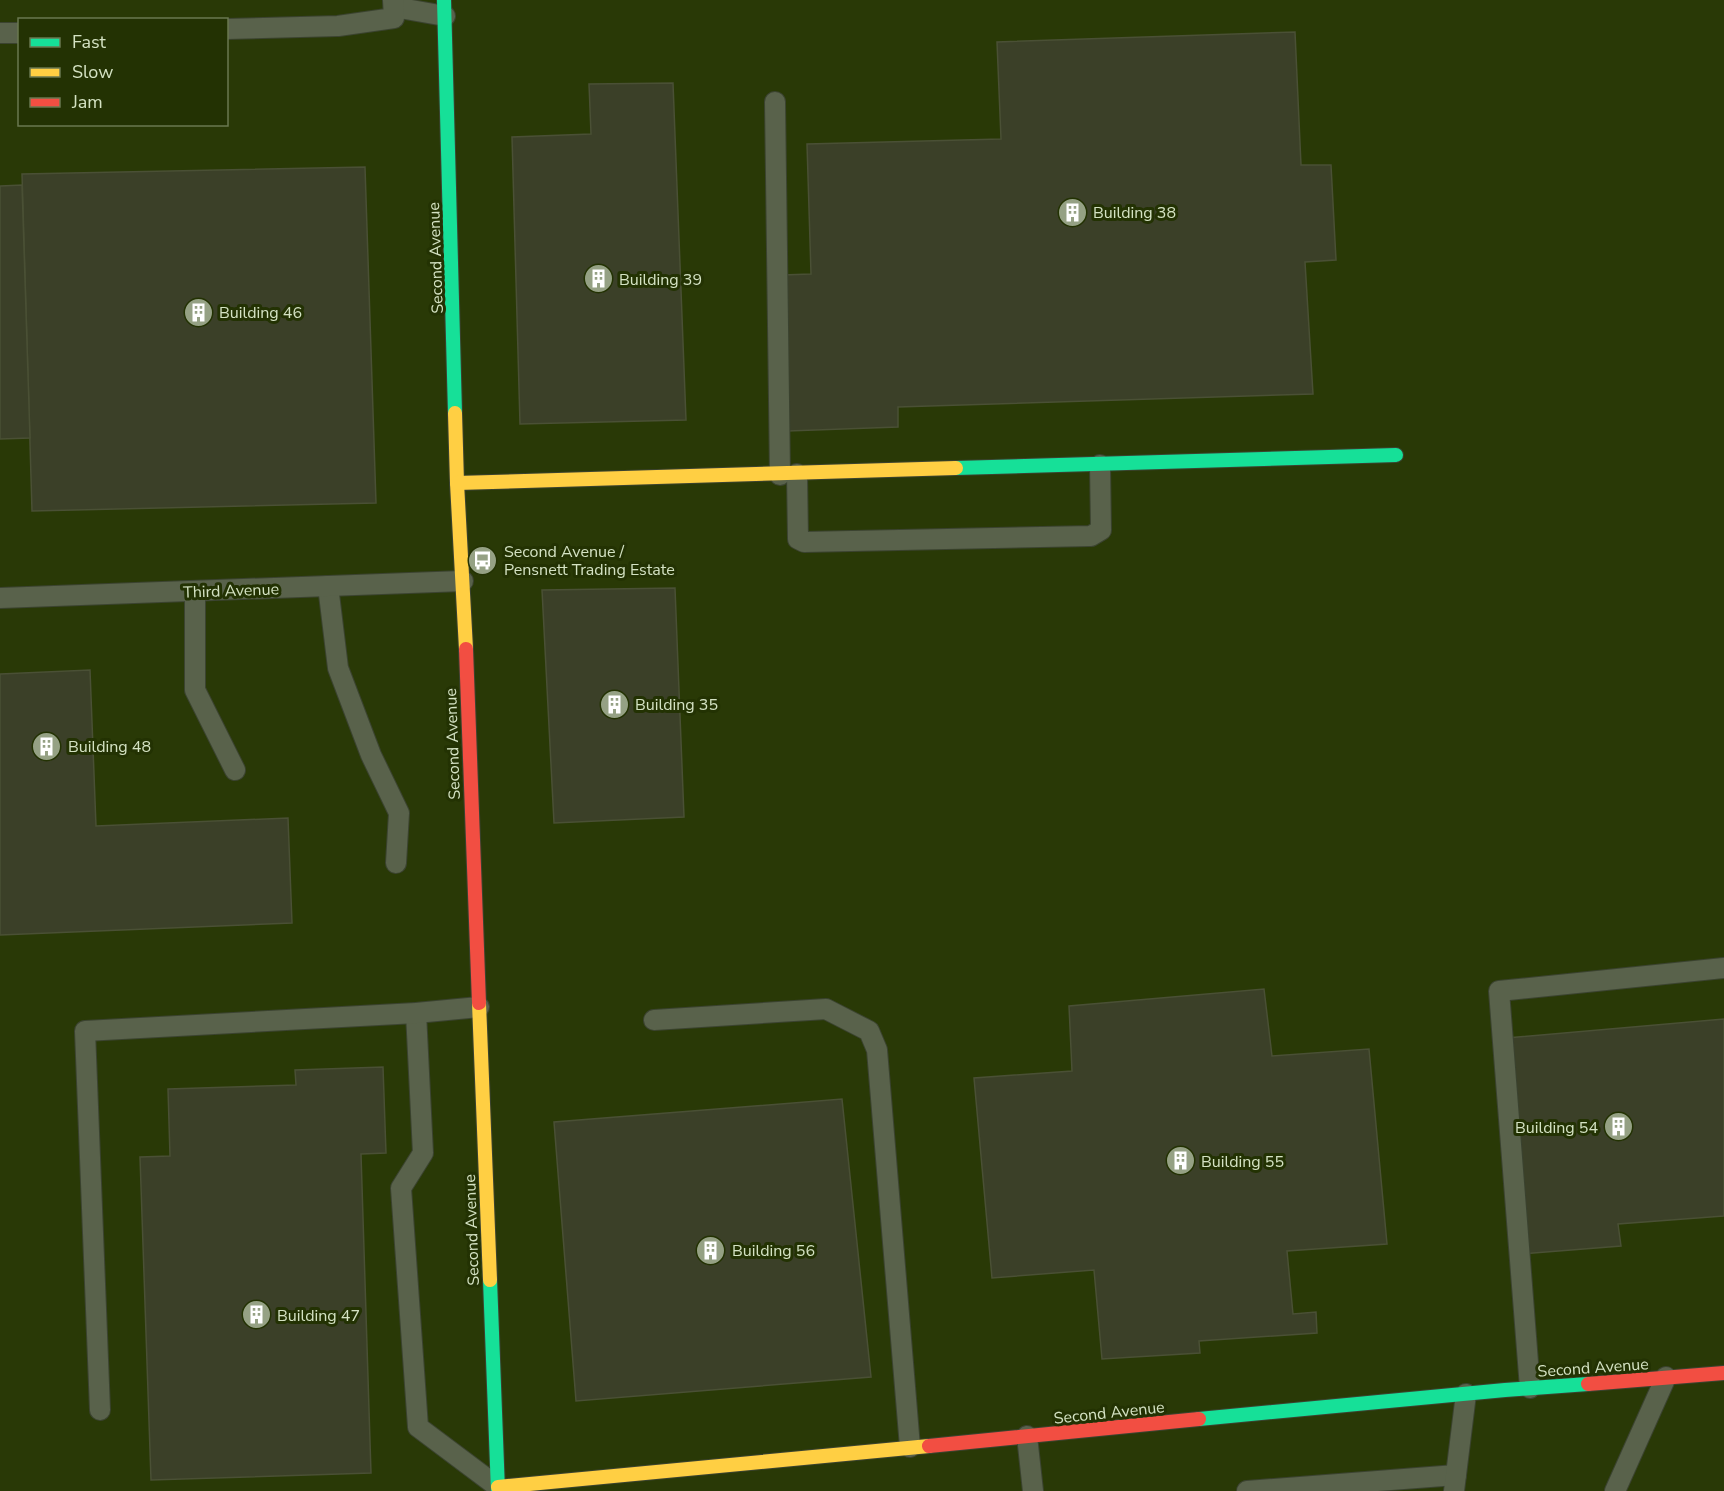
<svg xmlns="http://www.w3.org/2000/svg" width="1724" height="1491" viewBox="0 0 1724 1491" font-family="'Nunito Sans',sans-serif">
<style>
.built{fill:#293906;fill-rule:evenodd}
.building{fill:#3b4028;stroke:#4a5035;stroke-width:1.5}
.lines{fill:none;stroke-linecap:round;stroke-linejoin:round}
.lane-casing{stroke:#3b4330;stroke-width:22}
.fast-casing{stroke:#3b4330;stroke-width:16}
.slow-casing{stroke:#3b4330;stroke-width:16}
.jam-casing{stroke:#3b4330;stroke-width:16}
.lane{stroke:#59624b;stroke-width:20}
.fast{stroke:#16e098;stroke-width:14}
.slow{stroke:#ffcf43;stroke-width:14}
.jam{stroke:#f24e42;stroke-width:14}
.labels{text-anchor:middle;stroke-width:6;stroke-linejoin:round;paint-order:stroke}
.poi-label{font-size:16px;fill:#d4e2c3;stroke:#233203;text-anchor:start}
.street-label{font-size:16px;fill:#d4e2c3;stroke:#233203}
</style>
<rect width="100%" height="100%" fill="#1f280e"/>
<!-- built -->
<path class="built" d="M0 0H1724V1491H0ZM20 20H226V124H20Z"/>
<!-- building -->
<g class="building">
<path d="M1295 32 1301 165H1331L1336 260 1305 262 1313 394 898 407V427L788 431 782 275 811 274 807 144 1001 139 997 42Z"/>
<path d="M673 83 686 420 520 424 512 137 591 134 589 84Z"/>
<path d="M365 167 376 503 32 511 22 174Z"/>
<path d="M22 185 30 438 0 439V186Z"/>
<path d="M675 588 684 817 554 823 542 590Z"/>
<path d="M90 670 96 826 288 818 292 923 0 935V674Z"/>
<path d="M1264 989 1272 1056 1369 1049 1387 1244 1287 1251 1293 1314 1316 1312 1317 1333 1199 1341 1200 1353 1102 1359 1094 1270 992 1278 974 1078 1072 1071 1069 1006Z"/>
<path d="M1724 1019V1216L1618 1224 1621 1246 1522 1254 1507 1038Z"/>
<path d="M383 1067 386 1153 361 1154 371 1473 151 1480 140 1157 170 1156 168 1089 296 1085 295 1070Z"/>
<path d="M842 1099 871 1377 576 1401 554 1122Z"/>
</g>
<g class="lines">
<defs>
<g id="lane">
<path d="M394 7 445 16"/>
<path d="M226 29 338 26 394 18 393 0"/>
<path d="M0 33H20"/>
<path d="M775 102 780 475"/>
<path d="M797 474 798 539 804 542 1091 536 1101 530 1100 465"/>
<path d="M328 586 338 668 371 755 399 813 396 863"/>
<path d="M195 591V690L235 770"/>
<path d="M0 598 463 581"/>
<path d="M416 1013 423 1153 401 1188 418 1427 498 1487"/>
<path d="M654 1020 826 1009 869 1031 877 1050 910 1447"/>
<path d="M1530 1388 1499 991 1724 968"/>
<path d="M100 1410 85 1031 416 1013 479 1007"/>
<path d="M1027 1436 1033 1491"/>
<path d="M1247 1491 1456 1475"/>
<path d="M1454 1491 1466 1394"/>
<path d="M1615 1491 1666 1377"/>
</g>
<g id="fast">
<path d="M444 0 455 413"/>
<path d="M956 468 1396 455"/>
<path d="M490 1280 498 1491"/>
<path d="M1199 1419 1505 1390 1588 1384"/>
</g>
<g id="slow">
<path d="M455 413 457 483 466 649"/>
<path d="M457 483 956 468"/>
<path d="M479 1003 490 1280"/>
<path d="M498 1487 929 1446"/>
</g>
<g id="jam">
<path d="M466 649 479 1003"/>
<path d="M1588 1384 1724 1373"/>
<path d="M929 1446 1199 1419"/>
</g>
</defs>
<!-- lane casing -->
<use href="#lane" class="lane-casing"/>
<!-- fast casing -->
<use href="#fast" class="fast-casing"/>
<!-- slow casing -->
<use href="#slow" class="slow-casing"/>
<!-- jam casing -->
<use href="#jam" class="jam-casing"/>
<!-- lane -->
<use href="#lane" class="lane"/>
<!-- fast -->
<use href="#fast" class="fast"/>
<!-- slow -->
<use href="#slow" class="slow"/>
<!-- jam -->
<use href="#jam" class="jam"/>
</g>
<!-- icons -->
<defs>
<symbol id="building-disc" viewBox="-11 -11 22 22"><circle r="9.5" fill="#95a184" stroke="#233203"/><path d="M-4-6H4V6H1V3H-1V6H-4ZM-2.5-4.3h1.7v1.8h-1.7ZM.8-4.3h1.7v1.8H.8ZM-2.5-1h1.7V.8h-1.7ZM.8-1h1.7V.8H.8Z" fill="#fff"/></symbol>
<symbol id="bus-disc" viewBox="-11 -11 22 22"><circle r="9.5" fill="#95a184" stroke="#233203"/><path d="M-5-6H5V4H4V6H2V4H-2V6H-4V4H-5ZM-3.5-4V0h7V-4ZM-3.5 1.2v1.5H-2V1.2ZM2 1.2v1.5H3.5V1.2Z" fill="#fff"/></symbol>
</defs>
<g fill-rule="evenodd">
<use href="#building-disc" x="1056" y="196" width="33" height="33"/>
<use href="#building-disc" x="582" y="262" width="33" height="33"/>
<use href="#building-disc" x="182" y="296" width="33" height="33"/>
<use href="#bus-disc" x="466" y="544" width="33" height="33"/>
<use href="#building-disc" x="598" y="688" width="33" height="33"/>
<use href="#building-disc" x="30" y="730" width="33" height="33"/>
<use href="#building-disc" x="1602" y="1110" width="33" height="33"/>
<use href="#building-disc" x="1164" y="1144" width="33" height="33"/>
<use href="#building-disc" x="694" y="1234" width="33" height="33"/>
<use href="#building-disc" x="240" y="1298" width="33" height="33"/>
</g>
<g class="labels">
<!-- poi labels -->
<g class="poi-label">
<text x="1093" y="218">Building 38</text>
<text x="619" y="285">Building 39</text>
<text x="219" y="318">Building 46</text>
<text x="504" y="557">Second Avenue /<tspan x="504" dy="18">Pensnett Trading Estate</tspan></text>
<text x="635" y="710">Building 35</text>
<text x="68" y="752">Building 48</text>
<text x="1598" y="1133" text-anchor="end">Building 54</text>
<text x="1201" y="1167">Building 55</text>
<text x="732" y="1256">Building 56</text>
<text x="277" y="1321">Building 47</text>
</g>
<!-- street labels -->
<g class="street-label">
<text transform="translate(435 258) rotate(-92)" y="6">Second Avenue</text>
<text transform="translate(231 590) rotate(-2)" y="6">Third Avenue</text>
<text transform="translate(452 744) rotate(-92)" y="6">Second Avenue</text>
<text transform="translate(471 1230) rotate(-92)" y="6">Second Avenue</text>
<text transform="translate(1593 1367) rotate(-4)" y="6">Second Avenue</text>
<text transform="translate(1109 1412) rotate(-6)" y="6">Second Avenue</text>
</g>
</g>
<!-- legend -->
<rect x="18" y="18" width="210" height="108" fill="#233203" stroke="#6a7850" stroke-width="1.5"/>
<rect x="30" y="38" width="30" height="9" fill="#16e098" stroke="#6a7850" stroke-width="1.5"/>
<text x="72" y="48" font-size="18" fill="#d4e2c3">Fast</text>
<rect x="30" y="68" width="30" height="9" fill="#ffcf43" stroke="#6a7850" stroke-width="1.5"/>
<text x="72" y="78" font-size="18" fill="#d4e2c3">Slow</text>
<rect x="30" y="98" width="30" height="9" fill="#f24e42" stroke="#6a7850" stroke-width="1.5"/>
<text x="72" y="108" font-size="18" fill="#d4e2c3">Jam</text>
</svg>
